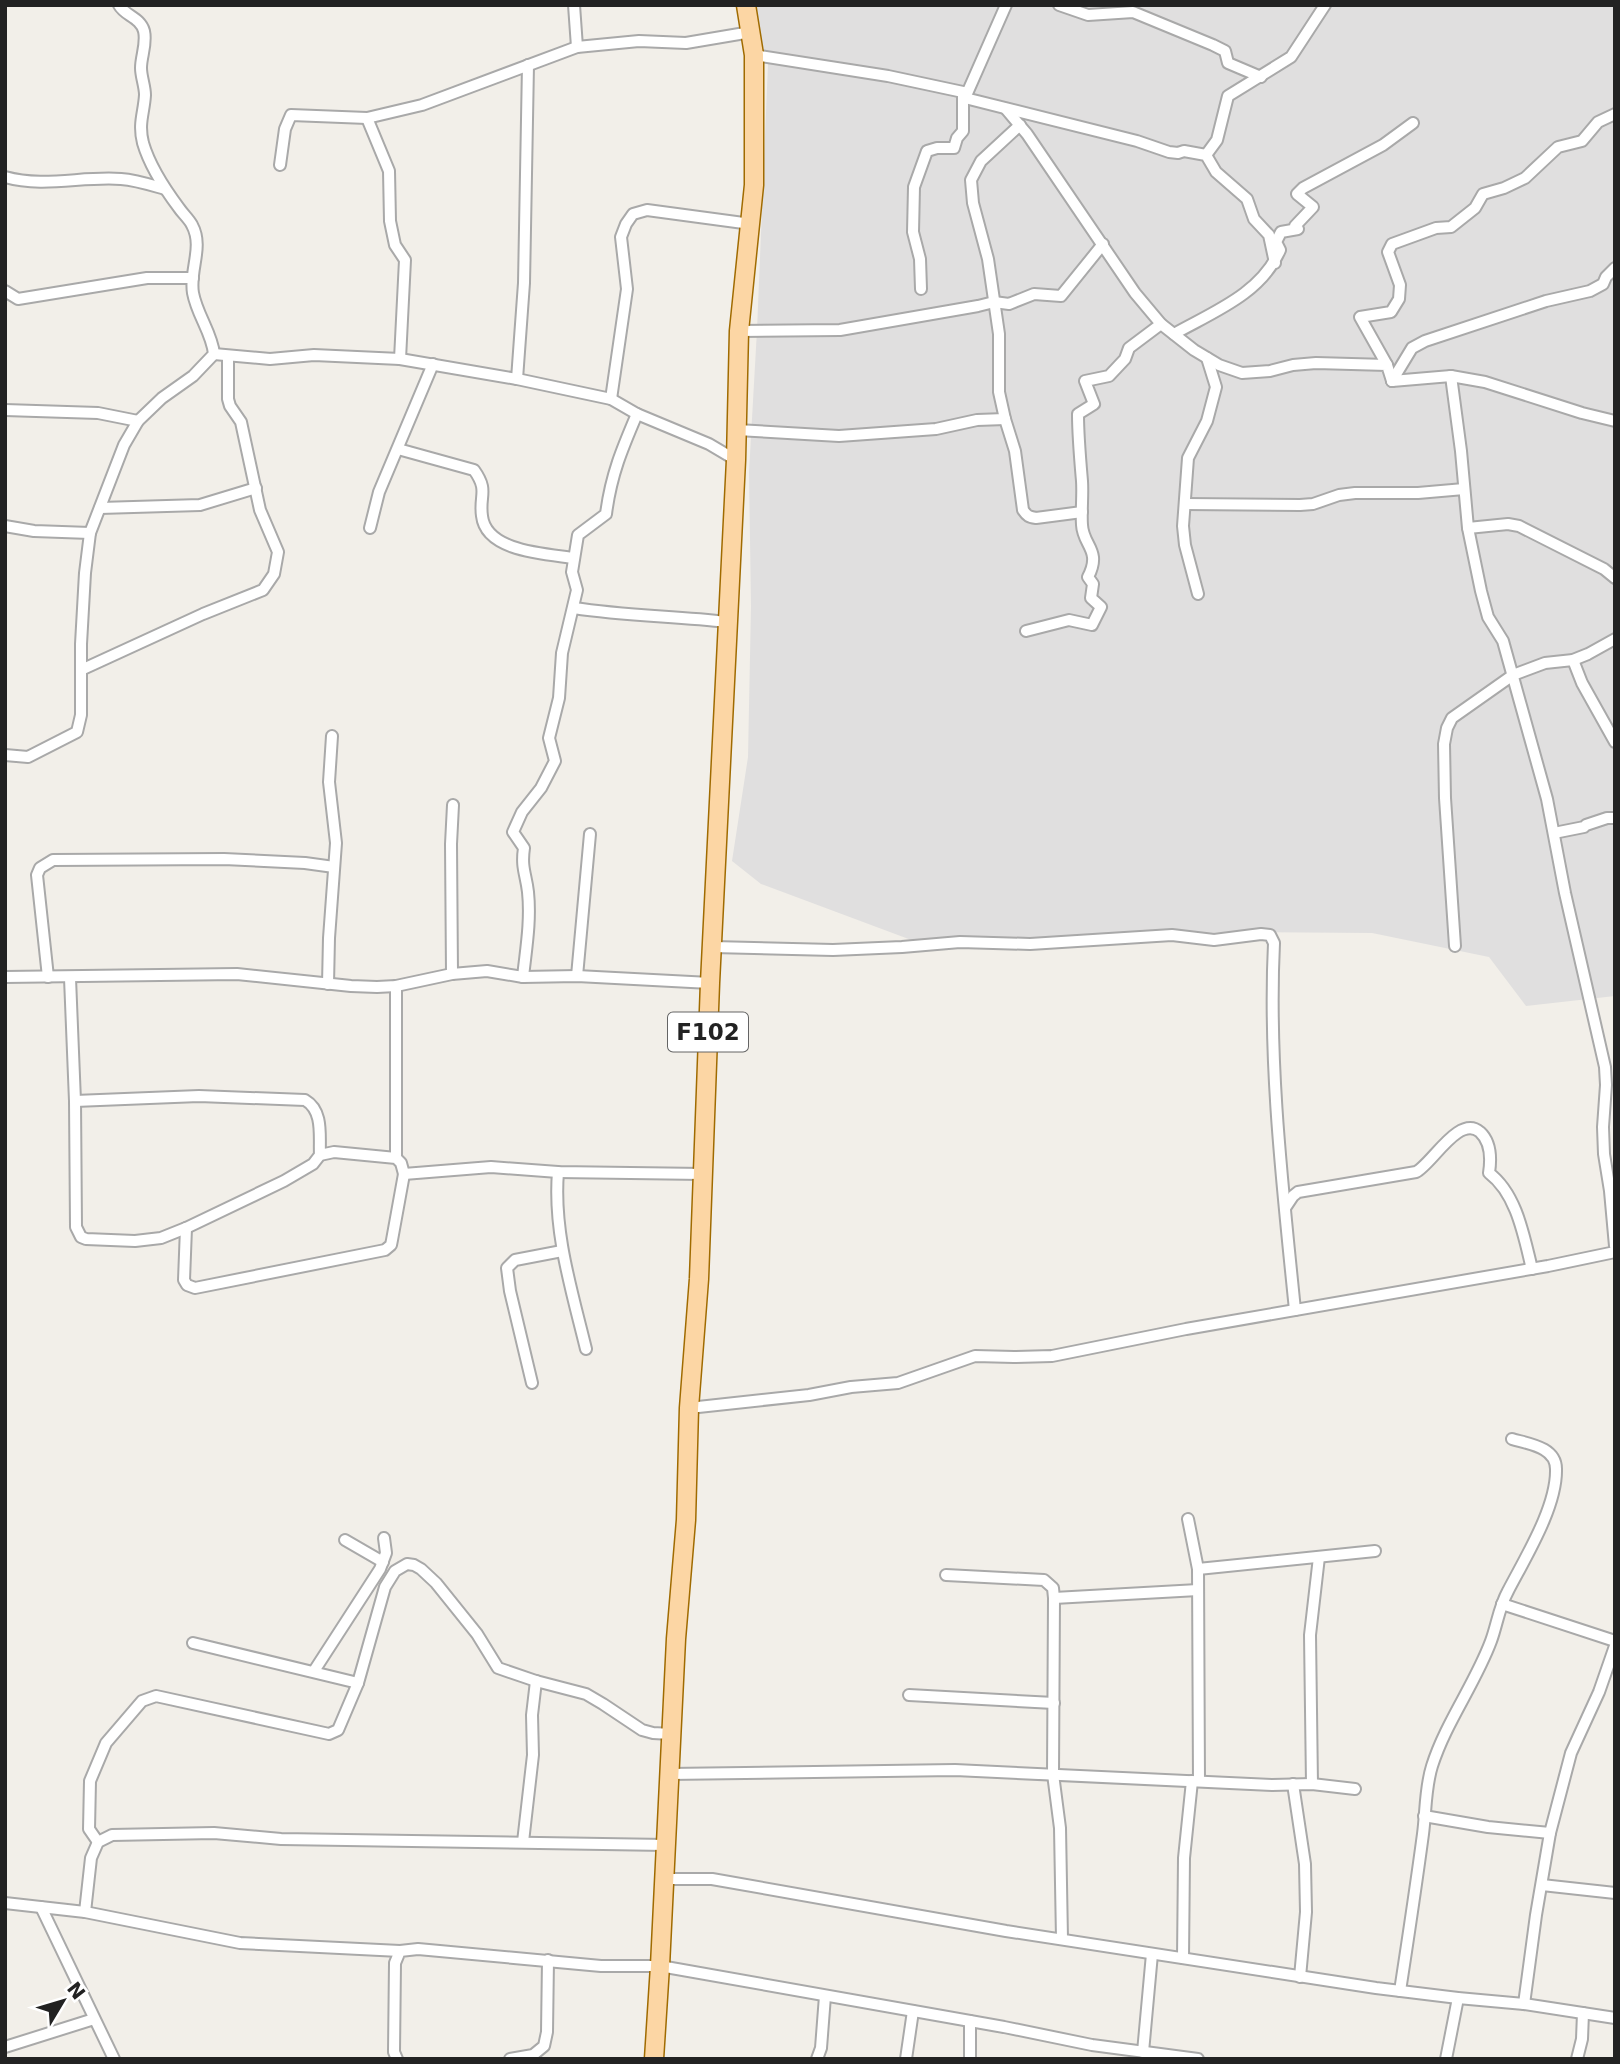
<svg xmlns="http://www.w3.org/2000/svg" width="1620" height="2064" viewBox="0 0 1620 2064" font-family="'DejaVu Sans',sans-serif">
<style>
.residential{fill:#e0dfdf}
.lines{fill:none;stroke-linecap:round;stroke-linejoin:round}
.minor-casing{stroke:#a9a9a9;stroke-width:14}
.primary-casing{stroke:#a06b00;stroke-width:21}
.minor{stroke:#fff;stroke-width:10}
.primary{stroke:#fcd6a4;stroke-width:18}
.labels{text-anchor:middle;stroke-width:5;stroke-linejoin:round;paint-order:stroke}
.shield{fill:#fff;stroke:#646464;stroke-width:2}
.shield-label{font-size:23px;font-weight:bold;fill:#222}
</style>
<rect width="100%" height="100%" fill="#f2efe9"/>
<!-- residential -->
<path class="residential" d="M751 5H1615V996L1526 1006 1489 957 1372 933 1235 932 922 944 761 884 732 861 748 757 751 606 749 472 757 330 768 64Z"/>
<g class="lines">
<defs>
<g id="minor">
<path d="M574 5 577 47"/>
<path d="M1059 5 1088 15 1133 12 1213 45 1225 51 1228 63 1261 77"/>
<path d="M754 55 888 76 963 92 965 98 1137 141 1169 152 1178 153 1184 151 1206 155 1216 172 1247 199 1254 219 1269 235 1275 263"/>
<path d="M965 98 1006 5"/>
<path d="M1006 109 1027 134 1135 293 1161 324 1194 350 1219 365 1242 373 1270 371 1293 365 1316 363 1387 365 1392 381"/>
<path d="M367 118 389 171 390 221 395 245 405 260 400 359"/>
<path d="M1020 125 981 161 971 180 973 203 988 259 999 334V392L1005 419 1015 451 1023 510C1027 516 1029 517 1036 518L1082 512"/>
<path d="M1206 155 1217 140 1228 96 1291 57 1325 5"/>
<path d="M280 165 285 129 291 115 367 118 422 105 577 47 639 41 686 43 751 32"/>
<path d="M5 177C44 188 82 176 121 179 136 180 151 185 165 189"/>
<path d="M921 289 920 259 913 232 914 187 927 151 937 148H954L957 138 963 131V92"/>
<path d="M5 291 18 299 147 278H193"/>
<path d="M739 331 840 330 978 306 994 302 1009 304 1034 294 1061 296 1103 244"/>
<path d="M1174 334C1213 312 1261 294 1280 250L1276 242 1281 232 1298 229 1295 226 1313 207 1297 194 1303 188 1383 145 1413 123"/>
<path d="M214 354 270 359 314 355 400 359 517 379 611 399 637 414 709 444 736 460"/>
<path d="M1387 365 1360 317 1391 312 1399 299 1400 285 1388 252 1392 244 1436 228 1451 227 1475 208 1483 194 1504 188 1525 178 1558 147 1582 141 1598 122 1615 114"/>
<path d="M1451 376 1461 451 1468 528 1481 591 1488 617 1503 641 1547 799 1565 893 1605 1067 1606 1085 1603 1127 1604 1154 1610 1191 1615 1246"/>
<path d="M517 379 524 283 528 65"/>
<path d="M1392 381 1412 348 1425 341 1546 301 1590 291 1603 284 1606 277 1615 268"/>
<path d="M1392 381 1451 376 1485 382 1582 413 1615 421"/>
<path d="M611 399 627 289 621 237 626 224 633 214 647 210 751 224"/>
<path d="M5 410 98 413 138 421"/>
<path d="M737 430 839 436 936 429 977 420 1005 419"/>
<path d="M398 449 474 470C489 491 479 495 482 516 486 552 547 554 574 558"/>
<path d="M1185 504 1300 505 1313 504 1339 495 1355 493H1418L1464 489"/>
<path d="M100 508 200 505 256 488"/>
<path d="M5 526 34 531 90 533"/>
<path d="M370 528 379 492 433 364"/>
<path d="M1468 528 1508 524 1519 526 1604 569 1615 578"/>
<path d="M1198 594 1185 545 1183 526 1188 458 1207 421 1216 387 1207 358"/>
<path d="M574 608C625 616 676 616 727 622"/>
<path d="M1026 631 1069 620 1092 625 1101 607 1091 598 1093 584 1088 577C1102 550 1083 546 1082 525 1081 511 1083 496 1082 481 1080 458 1078 436 1078 414L1094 404 1085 381 1109 376 1125 359 1129 348 1161 324"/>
<path d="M1573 660 1582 683 1615 742"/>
<path d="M81 670 203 614 263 590 274 574 278 552 260 510 241 422 230 406 228 399V356"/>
<path d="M5 755 28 757 77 732 81 715V644L85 573 90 533 124 445 138 421 162 398 193 376 214 354C212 333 197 315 193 293 189 270 204 247 192 225 189 219 183 214 179 208 164 188 150 167 143 143 138 123 144 113 145 95 145 86 141 77 141 68 141 56 147 44 144 31 140 17 125 16 119 5"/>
<path d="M1554 833 1584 827 1586 825 1607 818H1615"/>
<path d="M1455 946 1445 798 1444 744 1447 728 1452 718 1513 675 1545 663 1573 660 1588 654 1615 639"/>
<path d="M713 947 833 950 902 947 960 942 1030 944 1172 935 1214 940 1261 934 1270 935 1274 943C1268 1064 1283 1190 1295 1310"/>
<path d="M452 974 451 844 453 805"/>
<path d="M577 976 590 834"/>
<path d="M5 977 237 974 351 986 377 987 396 986 452 974 487 971 523 977 577 976 710 983"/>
<path d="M48 977 37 875 40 868 53 860 224 859 305 863 334 867"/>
<path d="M523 977C526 949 531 921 528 892 526 874 521 868 524 848L513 832 522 812 541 788 555 761 549 738 559 698 562 653 577 590 572 572 578 535 606 514C611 475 622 449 637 414"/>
<path d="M70 978 75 1101 76 1227 81 1237 86 1239 135 1241 161 1238 186 1228 284 1181 313 1164 320 1155 334 1152 396 1158 401 1163 404 1174 491 1167 558 1172 703 1174"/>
<path d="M328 984 329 938 336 843 329 782 332 736"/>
<path d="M75 1101 199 1096 305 1100C324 1111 319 1137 320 1155"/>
<path d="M396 1158V986"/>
<path d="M558 1172C553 1232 572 1291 586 1349"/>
<path d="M1285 1208 1293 1196 1298 1192 1416 1172C1432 1164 1459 1114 1480 1132 1492 1143 1491 1160 1489 1173 1517 1194 1524 1237 1532 1269"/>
<path d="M186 1228 184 1280 187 1285 195 1288 385 1250 391 1245 392 1240 404 1174"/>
<path d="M532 1383 510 1291 507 1268 515 1260 562 1251"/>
<path d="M689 1408 809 1395 851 1387 898 1383 975 1356 1014 1357 1052 1356 1186 1329 1548 1266 1615 1252"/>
<path d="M1188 1519 1198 1569 1199 1781"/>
<path d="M345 1540 383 1562"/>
<path d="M1198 1569 1375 1551"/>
<path d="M946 1575 1044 1580 1053 1588 1054 1598 1053 1774 1060 1828 1062 1939"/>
<path d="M1054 1598 1198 1590"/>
<path d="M1502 1604 1615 1641"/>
<path d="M193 1643 358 1683"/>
<path d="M314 1671 380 1569 386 1553 384 1538"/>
<path d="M909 1695 1054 1703"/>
<path d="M669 1774 955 1770 1272 1785 1312 1784 1355 1789"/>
<path d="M1293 1784 1305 1864 1306 1912 1300 1977"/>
<path d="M1312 1784 1310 1635 1319 1557"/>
<path d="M1424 1816 1488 1827 1550 1833"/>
<path d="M98 1842 89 1829 90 1781 106 1743 142 1701 156 1696 329 1734 338 1730 358 1683 385 1587 395 1571 407 1564 414 1565 421 1569 436 1583 477 1634 498 1668 536 1681 586 1694 603 1704 642 1730 653 1733 671 1734"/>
<path d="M523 1842 533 1755 532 1715 536 1681"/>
<path d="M665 1879H712L1006 1931 1376 1988 1458 1998 1524 2004 1615 2018"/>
<path d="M1542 1885 1615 1893"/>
<path d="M5 1903 85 1912 240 1943 400 1951"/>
<path d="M41 1907 114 2059"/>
<path d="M85 1912 91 1858 98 1842 112 1835 214 1833 281 1839 666 1845"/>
<path d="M1183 1958 1184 1858 1192 1781"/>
<path d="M1400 1991C1408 1939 1416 1886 1423 1834 1426 1811 1425 1788 1432 1766 1446 1722 1475 1684 1491 1641 1497 1625 1499 1607 1508 1591 1525 1558 1557 1507 1556 1469 1556 1447 1529 1444 1512 1439"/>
<path d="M1524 2004 1536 1915 1550 1833 1571 1753 1599 1692 1615 1646"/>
<path d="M970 2021V2059"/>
<path d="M5 2047 94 2019"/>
<path d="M1143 2052 1152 1954"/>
<path d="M397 2059 394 2052 395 1963 400 1951 418 1949 601 1966H660L1004 2027 1092 2045 1198 2059"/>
<path d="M510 2059 533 2055 544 2046 547 2032 548 1960"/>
<path d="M817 2059 821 2048 825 1996"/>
<path d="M906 2059 913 2011"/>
<path d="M1446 2059 1458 1998"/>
<path d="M1577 2059 1582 2039 1583 2013"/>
</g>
<path id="primary" d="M654 2059 660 1966 676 1639 686 1520 689 1408 699 1279 710 983 736 460 739 331 754 185V55L746 5"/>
</defs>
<!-- minor casing -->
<use href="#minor" class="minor-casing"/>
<!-- primary casing -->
<use href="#primary" class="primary-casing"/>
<!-- minor -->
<use href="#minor" class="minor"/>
<!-- primary -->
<use href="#primary" class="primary"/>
</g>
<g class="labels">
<!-- shield labels -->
<rect class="shield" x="668" y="1012.5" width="80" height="39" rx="5"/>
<g class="shield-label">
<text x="708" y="1040">F102</text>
</g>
</g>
<!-- border -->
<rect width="1620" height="2064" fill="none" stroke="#222222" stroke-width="14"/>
<!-- north arrow -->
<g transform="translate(63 2001) rotate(52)" stroke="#ffffff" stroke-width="5" paint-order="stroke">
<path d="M0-5L12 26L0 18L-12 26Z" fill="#222222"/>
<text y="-10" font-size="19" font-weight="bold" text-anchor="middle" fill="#222222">N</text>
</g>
</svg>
